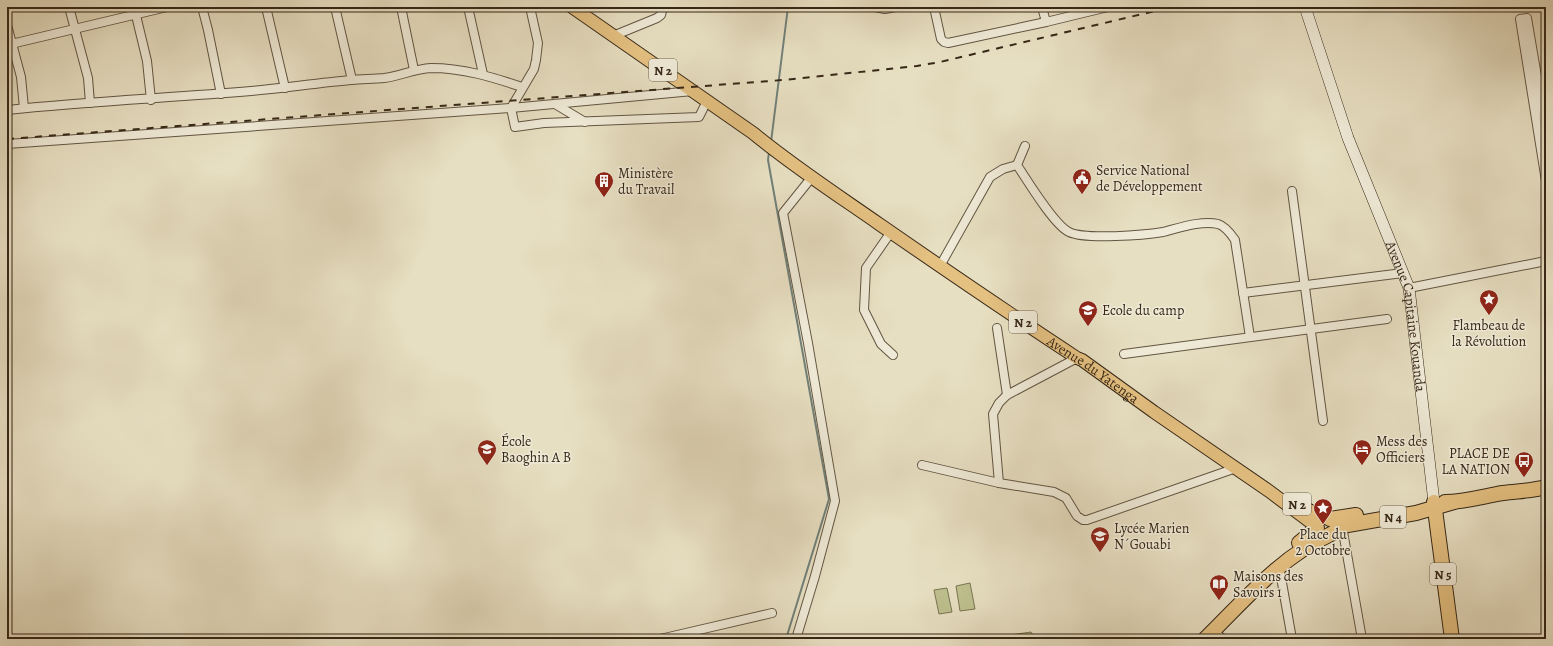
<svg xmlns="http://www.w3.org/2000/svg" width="1553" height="646" viewBox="0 0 1553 646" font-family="Alegreya,serif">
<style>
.park{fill:#bdc08e;stroke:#7a7452}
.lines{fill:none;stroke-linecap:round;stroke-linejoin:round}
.stream{stroke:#718079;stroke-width:2}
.street-casing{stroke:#625542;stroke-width:10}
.secondary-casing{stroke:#362717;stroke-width:12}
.primary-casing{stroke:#362717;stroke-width:14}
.highway-casing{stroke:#362717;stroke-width:16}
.street{stroke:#efead7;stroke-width:8}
.secondary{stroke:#efead7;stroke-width:11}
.primary{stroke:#e4c081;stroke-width:12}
.highway{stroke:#e4c081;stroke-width:14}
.rail{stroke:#362717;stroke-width:2;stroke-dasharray:7 7;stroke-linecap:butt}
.labels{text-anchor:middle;stroke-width:3;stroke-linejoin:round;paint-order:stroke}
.shield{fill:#efead7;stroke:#6e6251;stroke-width:1}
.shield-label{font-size:13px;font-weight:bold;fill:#362717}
.poi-label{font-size:14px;fill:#362717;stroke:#efead7;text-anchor:start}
.street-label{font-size:14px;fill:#362717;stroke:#efead7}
</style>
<rect width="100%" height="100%" fill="#e7dfc2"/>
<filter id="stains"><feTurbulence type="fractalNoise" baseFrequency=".005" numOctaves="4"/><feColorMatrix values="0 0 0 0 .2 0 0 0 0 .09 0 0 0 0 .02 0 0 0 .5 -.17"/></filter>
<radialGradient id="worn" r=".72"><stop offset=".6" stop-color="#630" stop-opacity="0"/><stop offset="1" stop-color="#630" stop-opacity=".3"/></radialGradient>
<!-- park -->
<g class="park">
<path d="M970 583 975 609 960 611 956 586Z"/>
<path d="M947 588 952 612 939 614 934 590Z"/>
<path d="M1031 632 1036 639H983Z"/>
</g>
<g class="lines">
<!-- stream -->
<g class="stream">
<path d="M771 142 788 7"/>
<path d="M769 152 768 160 829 499 786 639"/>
</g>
<defs>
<g id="street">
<path d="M69 7 88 78 90 103"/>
<path d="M134 7 147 61 151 100"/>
<path d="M202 7 208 30 221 94"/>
<path d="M266 7 285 88"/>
<path d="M335 7 352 80"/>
<path d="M401 7 414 70"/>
<path d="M468 7 483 74"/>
<path d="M530 7 538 43 536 60 534 69 511 108 515 127 544 123 699 117 707 101"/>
<path d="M875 7 885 9 895 7"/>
<path d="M934 7 941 39 944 42 948 43 1046 22 1108 7"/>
<path d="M1042 7 1046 22"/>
<path d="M7 25 21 77 24 108"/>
<path d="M613 36 657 18 661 15 663 7"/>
<path d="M7 45 167 7"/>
<path d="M555 104 585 122"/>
<path d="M7 110C88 101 170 98 251 91 285 88 317 83 351 80 362 79 373 79 384 78 400 76 414 69 431 68 463 68 492 77 522 87"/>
<path d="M1546 129 1527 18 1520 19 1546 181"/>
<path d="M7 144 511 108 693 91"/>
<path d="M1025 146 1017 165C1027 180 1054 225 1069 232 1085 240 1145 235 1163 232 1179 228 1202 220 1218 224 1225 226 1231 234 1235 240L1250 337"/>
<path d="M1292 191 1323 421"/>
<path d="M891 232 866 268 864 310 881 344 893 355"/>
<path d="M940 266 990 177 1003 169 1017 165"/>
<path d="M1409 288 1546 261"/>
<path d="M1243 293 1403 273"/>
<path d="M997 328 1007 395"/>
<path d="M1124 354 1387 319"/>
<path d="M922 465 999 483 1054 492 1066 498 1077 516 1083 520H1087L1236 468"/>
<path d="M999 483 993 414 999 403 1007 395 1077 358"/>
<path d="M1342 526 1362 639"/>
<path d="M1279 566 1292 639"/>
<path d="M1213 631 1223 639"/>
<path d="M660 639 772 613"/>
<path d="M796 639 815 576 835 501 808 343 783 213 812 177"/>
</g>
<g id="secondary">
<path id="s1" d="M1305 7 1348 138 1409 288 1434 502"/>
</g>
<g id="primary">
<path id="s2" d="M572 7 753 133C793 166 836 194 879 224 944 269 1010 314 1077 358L1082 360 1154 412 1269 491 1317 527"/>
<path d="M1291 501 1325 518"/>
</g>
<g id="highway">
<path d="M1434 502 1452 639"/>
<path d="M1445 502C1465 502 1484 496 1503 493 1518 491 1532 491 1546 487"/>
<path d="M1330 519 1356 515"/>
<path d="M1299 543 1317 528"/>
<path d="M1205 639C1243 602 1280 557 1329 535 1334 533 1337 529 1342 526L1416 513 1454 502"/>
</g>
</defs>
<!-- street casing -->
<use href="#street" class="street-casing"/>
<!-- secondary casing -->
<use href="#secondary" class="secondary-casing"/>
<!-- primary casing -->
<use href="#primary" class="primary-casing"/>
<!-- highway casing -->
<use href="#highway" class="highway-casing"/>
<!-- street -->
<use href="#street" class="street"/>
<!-- secondary -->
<use href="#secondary" class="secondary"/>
<!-- primary -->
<use href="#primary" class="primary"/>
<!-- highway -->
<use href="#highway" class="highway"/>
<!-- rail -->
<path class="rail" d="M7 139 783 80 917 66 940 62 1172 7"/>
</g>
<!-- icons -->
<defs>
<symbol id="civic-pin" viewBox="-11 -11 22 30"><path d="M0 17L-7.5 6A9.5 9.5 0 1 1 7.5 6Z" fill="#8f2418" stroke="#efead7"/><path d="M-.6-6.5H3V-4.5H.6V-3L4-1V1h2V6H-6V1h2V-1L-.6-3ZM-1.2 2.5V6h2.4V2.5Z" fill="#fff"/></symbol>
<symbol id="building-pin" viewBox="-11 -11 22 30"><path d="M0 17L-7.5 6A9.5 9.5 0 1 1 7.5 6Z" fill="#8f2418" stroke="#efead7"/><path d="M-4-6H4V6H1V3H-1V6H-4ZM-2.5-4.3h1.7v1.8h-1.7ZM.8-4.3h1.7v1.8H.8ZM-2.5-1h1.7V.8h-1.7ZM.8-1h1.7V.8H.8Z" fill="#fff"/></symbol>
<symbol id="sight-pin" viewBox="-11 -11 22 30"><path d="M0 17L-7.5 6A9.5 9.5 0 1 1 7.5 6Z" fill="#8f2418" stroke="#efead7"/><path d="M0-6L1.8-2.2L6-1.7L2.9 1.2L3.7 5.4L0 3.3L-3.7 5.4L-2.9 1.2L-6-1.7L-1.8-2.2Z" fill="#fff"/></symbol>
<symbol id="school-pin" viewBox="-11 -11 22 30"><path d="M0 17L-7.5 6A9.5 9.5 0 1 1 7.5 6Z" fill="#8f2418" stroke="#efead7"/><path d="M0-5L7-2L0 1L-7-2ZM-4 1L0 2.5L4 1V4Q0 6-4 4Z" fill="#fff"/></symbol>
<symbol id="hotel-pin" viewBox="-11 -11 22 30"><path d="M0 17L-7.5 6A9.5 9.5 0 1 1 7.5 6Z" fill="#8f2418" stroke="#efead7"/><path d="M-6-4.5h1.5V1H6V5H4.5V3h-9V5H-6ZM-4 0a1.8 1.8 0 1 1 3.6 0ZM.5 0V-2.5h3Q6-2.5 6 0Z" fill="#fff"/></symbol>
<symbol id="bus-pin" viewBox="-11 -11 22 30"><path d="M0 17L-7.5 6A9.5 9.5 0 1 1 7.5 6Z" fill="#8f2418" stroke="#efead7"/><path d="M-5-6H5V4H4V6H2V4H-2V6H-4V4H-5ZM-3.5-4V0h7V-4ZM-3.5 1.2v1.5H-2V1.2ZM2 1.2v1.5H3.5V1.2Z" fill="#fff"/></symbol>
<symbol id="library-pin" viewBox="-11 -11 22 30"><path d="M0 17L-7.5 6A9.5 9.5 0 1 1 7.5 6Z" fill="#8f2418" stroke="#efead7"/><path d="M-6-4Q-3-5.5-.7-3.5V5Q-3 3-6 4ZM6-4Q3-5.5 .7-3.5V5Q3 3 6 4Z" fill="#fff"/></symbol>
</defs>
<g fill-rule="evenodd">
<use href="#civic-pin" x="1071" y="167" width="22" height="30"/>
<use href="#building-pin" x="593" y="170" width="22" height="30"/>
<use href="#sight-pin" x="1478" y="288" width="22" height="30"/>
<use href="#school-pin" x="1077" y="299" width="22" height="30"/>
<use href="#school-pin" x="476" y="438" width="22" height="30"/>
<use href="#hotel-pin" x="1351" y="438" width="22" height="30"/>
<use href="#bus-pin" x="1513" y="450" width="22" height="30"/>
<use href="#sight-pin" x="1312" y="497" width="22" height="30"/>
<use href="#school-pin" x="1089" y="525" width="22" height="30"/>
<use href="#library-pin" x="1208" y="573" width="22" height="30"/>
</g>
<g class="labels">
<!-- shield labels -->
<g class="shield">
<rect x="649" y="59" width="28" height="22" rx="3"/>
<rect x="1009" y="311" width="28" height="22" rx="3"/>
<rect x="1283" y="493" width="28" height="22" rx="3"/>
<rect x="1380" y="506" width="26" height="22" rx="3"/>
<rect x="1430" y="563" width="26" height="22" rx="3"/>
</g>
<g class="shield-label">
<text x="663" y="75">N 2</text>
<text x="1023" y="327">N 2</text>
<text x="1297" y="509">N 2</text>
<text x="1393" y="522">N 4</text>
<text x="1443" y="579">N 5</text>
</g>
<!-- poi labels -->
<g class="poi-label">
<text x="1096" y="175">Service National<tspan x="1096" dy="16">de Développement</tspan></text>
<text x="618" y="178">Ministère<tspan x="618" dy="16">du Travail</tspan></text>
<text x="1102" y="315">Ecole du camp</text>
<text x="1489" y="330" text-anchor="middle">Flambeau de<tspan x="1489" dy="16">la Révolution</tspan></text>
<text x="501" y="446">École<tspan x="501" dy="16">Baoghin A B</tspan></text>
<text x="1376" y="446">Mess des<tspan x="1376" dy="16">Officiers</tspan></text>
<text x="1510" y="458" text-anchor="end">PLACE DE<tspan x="1510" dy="16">LA NATION</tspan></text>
<text x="1114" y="533">Lycée Marien<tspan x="1114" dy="16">N´Gouabi</tspan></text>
<text x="1323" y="539" text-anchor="middle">Place du<tspan x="1323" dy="16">2 Octobre</tspan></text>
<text x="1233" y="581">Maisons des<tspan x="1233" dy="16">Savoirs 1</tspan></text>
</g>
<!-- street labels -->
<g class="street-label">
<text dy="5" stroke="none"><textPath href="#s1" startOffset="327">Avenue Capitaine Kouanda</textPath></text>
<text dy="5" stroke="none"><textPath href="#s2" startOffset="635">Avenue du Yatenga</textPath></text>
</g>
</g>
<!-- margin -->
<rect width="1553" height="646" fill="none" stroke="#e7dfc2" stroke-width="24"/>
<rect x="8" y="8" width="1537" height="630" fill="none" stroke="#362717" stroke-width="2"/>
<rect x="12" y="12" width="1529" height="622" fill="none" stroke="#362717"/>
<rect width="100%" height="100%" filter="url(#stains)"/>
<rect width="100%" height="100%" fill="url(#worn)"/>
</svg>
